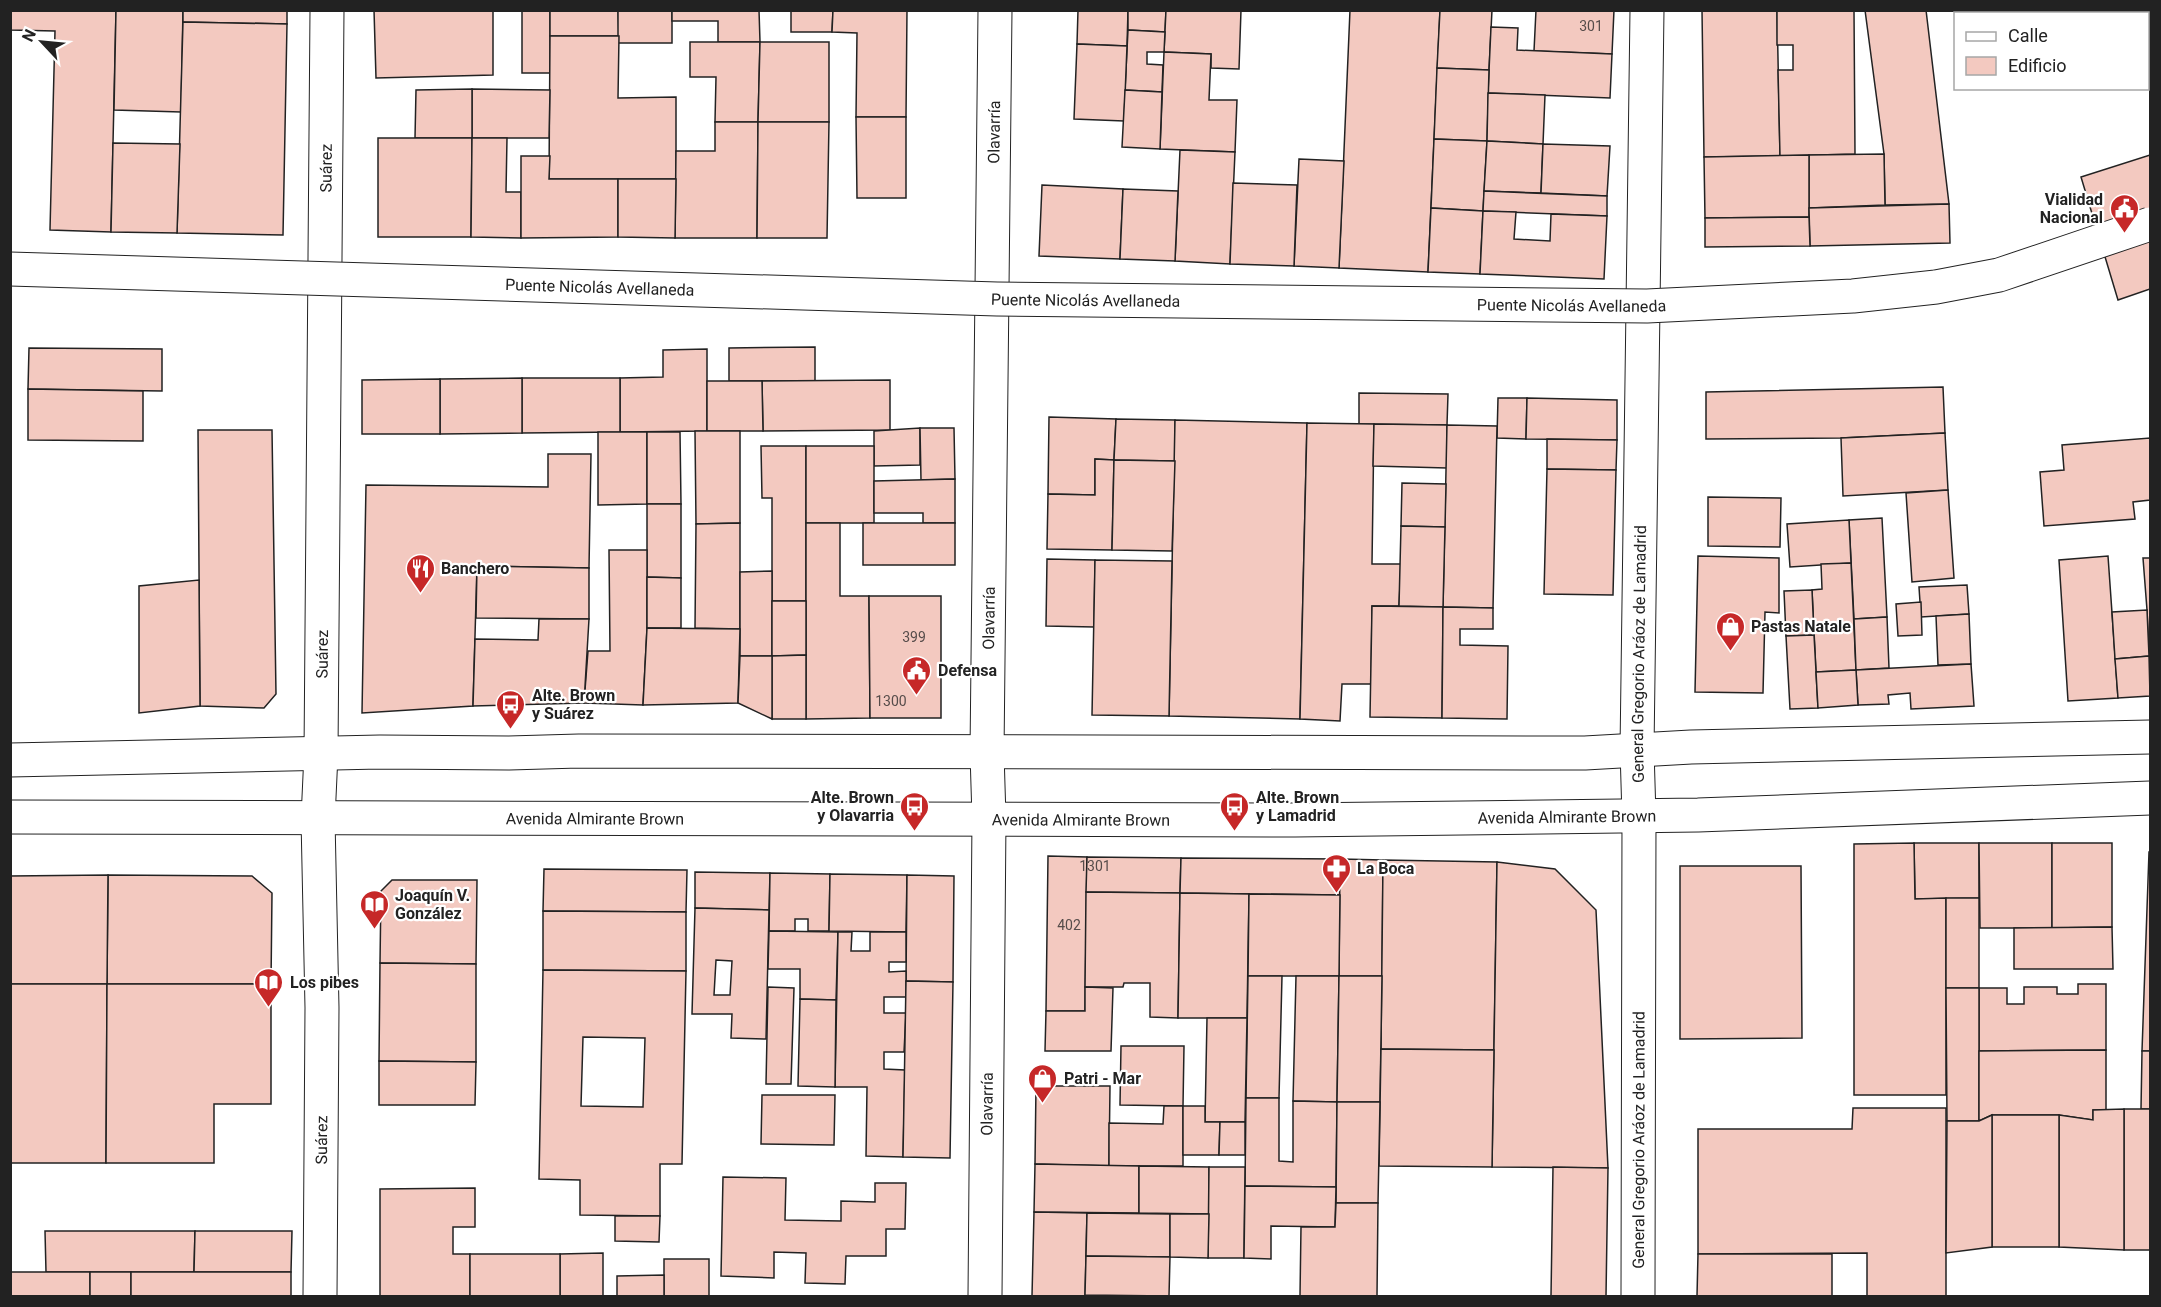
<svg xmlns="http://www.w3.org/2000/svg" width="2161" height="1307" viewBox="0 0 2161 1307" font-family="Roboto,sans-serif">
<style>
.building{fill:#f3c9c0;stroke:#222;stroke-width:1.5;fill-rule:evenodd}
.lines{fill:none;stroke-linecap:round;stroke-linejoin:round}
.minor-casing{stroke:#222;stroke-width:35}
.secondary-casing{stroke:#222;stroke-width:35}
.minor{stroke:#fff;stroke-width:33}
.secondary{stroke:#fff;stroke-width:33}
.secondary-bridge-casing{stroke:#222;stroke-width:35;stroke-linecap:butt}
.secondary-bridge{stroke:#fff;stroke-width:33}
.labels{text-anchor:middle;stroke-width:4.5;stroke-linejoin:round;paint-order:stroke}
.number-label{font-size:14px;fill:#564c4a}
.street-label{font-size:16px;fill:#222;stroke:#fff}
.poi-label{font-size:16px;font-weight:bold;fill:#222;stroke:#fff;text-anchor:start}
</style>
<rect width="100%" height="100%" fill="#fff"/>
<!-- building -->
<g class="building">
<path d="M10 10H116L111 232 50 230 55 31 10 30Z"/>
<path d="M116 10H183L181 112 114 110Z"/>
<path d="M183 10H287V24L183 22Z"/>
<path d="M374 10H493V75L376 78Z"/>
<rect x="522" y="10" width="28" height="63"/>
<path d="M550 10H618L619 36H550Z"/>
<rect x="618" y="10" width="54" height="33"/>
<path d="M672 10H759L760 42H718V21H672Z"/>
<path d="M791 10H833L832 32H791Z"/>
<path d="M833 10H907L906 117H856L857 33 832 32Z"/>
<path d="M1078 10H1128L1127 46 1077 44Z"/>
<path d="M1128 10H1166L1165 32 1128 30Z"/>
<path d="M1166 10H1241L1239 69 1211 68V54L1164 52Z"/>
<path d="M1350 10H1440L1428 272 1339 268Z"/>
<path d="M1440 10H1492L1489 70 1437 68Z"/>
<path d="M1536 10H1614L1612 54 1534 51Z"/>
<path d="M1702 10H1777L1780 156 1704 157Z"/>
<path d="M1777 10H1854L1855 154 1780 156 1778 70H1793V45H1777Z"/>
<path d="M1865 10H1926L1949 204 1885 205 1884 154Z"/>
<path d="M183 22 287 24 283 235 177 233Z"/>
<path d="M1491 27 1518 28 1517 50 1612 54 1610 98 1488 93Z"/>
<path d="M1128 30 1165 32 1164 52H1147V64L1163 65 1162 92 1125 90Z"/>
<path d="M550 36H619L618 98 676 97V179H549Z"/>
<path d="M690 42H760L758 122H715L716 77H690Z"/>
<path d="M760 42H829V122H758Z"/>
<path d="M1077 44 1127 46 1124 121 1074 119Z"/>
<path d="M1164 52 1211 54 1209 100H1237L1235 152 1160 149Z"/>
<path d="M1437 68 1489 70 1487 141 1434 139Z"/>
<path d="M472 89 550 90 549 138H472Z"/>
<path d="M472 89V138H415L416 90Z"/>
<path d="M1125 90 1162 92 1160 149 1122 147Z"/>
<path d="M1488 93 1545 95 1543 144 1487 141Z"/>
<path d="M856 117H906V198H857Z"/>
<path d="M715 122H758L757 238H675L676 151H715Z"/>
<path d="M758 122H829L827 238H757Z"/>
<path d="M378 138H472L471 237H378Z"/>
<path d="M472 138H507L506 192H521V238L471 237Z"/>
<path d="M1434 139 1487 141 1483 211 1431 208Z"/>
<path d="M1487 141 1543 144 1541 193 1484 191Z"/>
<path d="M113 143 180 144 177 233 111 232Z"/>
<path d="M1543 144 1610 146 1607 196 1541 193Z"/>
<path d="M1180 150 1235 152 1230 264 1175 261Z"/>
<path d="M1884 154 1885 205 1809 208V155Z"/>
<path d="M1809 155V217L1705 218 1704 157Z"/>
<path d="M2150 155V289L2118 300 2081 177Z"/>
<path d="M521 156H550L549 179H618V237L521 238Z"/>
<path d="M1299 159 1344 161 1339 268 1294 266Z"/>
<path d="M618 179H676L675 238 618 237Z"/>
<path d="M1233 183 1297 185 1294 266 1230 264Z"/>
<path d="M1042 185 1123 189 1120 259 1039 256Z"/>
<path d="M1123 189 1178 191 1175 261 1120 259Z"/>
<path d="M1484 191 1607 196V216L1483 211Z"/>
<path d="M1949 204 1950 243 1810 246 1809 208Z"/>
<path d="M1431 208 1483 211 1480 274 1428 272Z"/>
<path d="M1483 211 1516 212 1514 239 1550 241 1551 214 1607 216 1604 279 1480 274Z"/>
<path d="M1809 217 1810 246 1705 247V218Z"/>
<path d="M815 347V381H729V348Z"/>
<path d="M29 348 162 349V391L28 389Z"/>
<path d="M707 349V431L620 432V378L663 377V350Z"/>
<path d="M522 378H620V432L522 433Z"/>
<path d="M522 378V433L440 434V379Z"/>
<path d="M440 379V434H362V380Z"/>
<path d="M890 380V430L763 431 762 381Z"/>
<path d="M707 381H762L763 431H707Z"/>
<path d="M1943 387 1945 433 1841 438 1706 439V392Z"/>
<path d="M28 389 143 391V441L28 440Z"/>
<path d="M1359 393 1448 394 1447 425 1359 424Z"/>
<path d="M1498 398H1527L1526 439 1497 438Z"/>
<path d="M1527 398 1617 400V440L1526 439Z"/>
<path d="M1049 417 1116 419 1114 460 1095 459V495L1048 494Z"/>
<path d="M1116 419 1175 420V461L1114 460Z"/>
<path d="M1175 420 1307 423 1300 719 1169 716Z"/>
<path d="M1307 423 1374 424 1372 564H1401L1399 606H1372L1371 684H1342L1340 721 1300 719Z"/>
<path d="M1374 424 1447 425V468L1373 466Z"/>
<path d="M1447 425 1497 426 1493 608 1443 607Z"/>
<path d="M920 428V465L874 466V431Z"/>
<path d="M920 428H954L955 479 921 480Z"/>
<path d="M198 430H272L276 694 264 708 200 706Z"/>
<path d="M695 431H740V523L696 524Z"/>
<path d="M598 432H647V504L598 505Z"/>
<path d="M647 432H680L681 504H647Z"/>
<path d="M1945 433 1948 490 1843 496 1841 438Z"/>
<path d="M2150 438V500L2133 502 2135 519 2044 526 2040 472 2064 470 2062 445Z"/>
<path d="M1547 439 1617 440 1616 470 1547 469Z"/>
<path d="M761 446H806V601H772V498H762Z"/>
<rect x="806" y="446" width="68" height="77"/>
<path d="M548 454H591L589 568 477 566 473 706 362 713 366 485 548 487Z"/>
<path d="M1095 459 1114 460 1112 550 1047 549 1048 494 1095 495Z"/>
<path d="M1114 460 1175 461 1172 551 1112 550Z"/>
<path d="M1547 469 1616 470 1613 595 1544 594Z"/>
<path d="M955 479V523H923V513H874V481Z"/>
<path d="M1402 483 1446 484 1445 527 1401 526Z"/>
<path d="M1948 490 1954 578 1912 582 1906 493Z"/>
<path d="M1708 497 1781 498 1780 547 1708 546Z"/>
<path d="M647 504H681V578L647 577Z"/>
<path d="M1882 518 1887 617 1854 619 1849 520Z"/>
<path d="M1849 520 1851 563 1790 567 1787 524Z"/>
<path d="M740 523V629L695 628 696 524Z"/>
<path d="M806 523H840V596H869L870 718 806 719Z"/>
<rect x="863" y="523" width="92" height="42"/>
<path d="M1401 526 1445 527 1443 607 1399 606Z"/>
<path d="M609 550H647V628L643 705 584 703 588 651H610Z"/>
<path d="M1698 556 1779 558V613L1765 612 1763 693 1695 692Z"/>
<path d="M2108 556 2118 698 2068 701 2059 560Z"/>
<path d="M2143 558H2150V670L2147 610Z"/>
<path d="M1047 559 1095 560 1094 627 1046 626Z"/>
<path d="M1095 560 1172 561 1169 716 1092 715Z"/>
<path d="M1851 563 1856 670 1816 672 1812 590 1822 589 1821 564Z"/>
<path d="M477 566 589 568V619L476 618Z"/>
<path d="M772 571V656H740V572Z"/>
<path d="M647 577 681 578V628H647Z"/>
<path d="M199 580 200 706 139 713V586Z"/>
<path d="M1967 585 1969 614 1921 617 1919 587Z"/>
<path d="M1812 590 1814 635 1786 636 1784 591Z"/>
<path d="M869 596H941V718H870Z"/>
<path d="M772 601H806V655L772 656Z"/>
<path d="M1921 602 1922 635 1898 636 1896 604Z"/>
<path d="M1372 606 1443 607 1442 718 1370 717Z"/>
<path d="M1443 607 1493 608V629H1460V645L1508 646 1507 719 1442 718Z"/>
<path d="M2147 610 2149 656 2115 659 2112 612Z"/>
<path d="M1969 614 1971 664 1938 665 1936 616Z"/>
<path d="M1887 617 1889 668 1856 670 1854 619Z"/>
<path d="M539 619H589L584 703 473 706 475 639 538 640Z"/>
<path d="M647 628 740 629 738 703 643 705Z"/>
<path d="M1814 635 1818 708 1790 709 1786 636Z"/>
<path d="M806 655V719H772V656Z"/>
<path d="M740 656H772V719L738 703Z"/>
<path d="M2149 656 2150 696 2118 698 2115 659Z"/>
<path d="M1971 664 1974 706 1911 709 1910 693 1888 695 1889 704 1858 705 1856 670Z"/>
<path d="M1856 670 1858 705 1818 708 1816 672Z"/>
<path d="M1914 843H1979V898L1915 899Z"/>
<path d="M1914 843 1915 899 1946 898V1095H1854V844Z"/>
<path d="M1979 843H2052V928H1980Z"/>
<path d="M2052 843H2112V927L2052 928Z"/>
<path d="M2149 852H2150V1051H2142Z"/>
<path d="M1048 856 1087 857 1085 1011H1046Z"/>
<path d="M1087 857 1181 858 1180 893 1086 892Z"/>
<path d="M1181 858 1340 859V895L1180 893Z"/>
<path d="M1340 859 1383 860 1382 976H1339Z"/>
<path d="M1383 860 1497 862 1494 1050 1381 1049Z"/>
<path d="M1497 862 1555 869 1596 910 1608 1168 1492 1167Z"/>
<path d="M1680 866H1801L1802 1038 1680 1039Z"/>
<path d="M544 869 687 870 686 912 543 911Z"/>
<path d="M695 872 770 873 769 910 695 908Z"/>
<path d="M770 873 830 874 829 931H808V919H795V931H769Z"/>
<path d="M830 874 907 875 906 932 829 931Z"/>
<path d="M108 875 252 876 272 893 271 984H107Z"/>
<path d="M108 875 107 984H10V876Z"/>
<path d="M907 875 954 876 953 982 906 981Z"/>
<path d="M392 880H477L476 964 380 963 381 891Z"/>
<path d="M1086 892 1180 893 1178 1018 1150 1017V983H1124L1123 987H1085Z"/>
<path d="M1180 893 1249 894 1247 1018H1178Z"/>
<path d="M1249 894 1340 895 1339 976H1248Z"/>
<rect x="1946" y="898" width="33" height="90"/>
<path d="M695 908 769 910 766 1039 731 1038 732 1014H692ZM716 960 732 961 730 995H714Z"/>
<path d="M543 911 686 912V971L543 970Z"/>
<path d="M2112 927 2113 969H2014V928Z"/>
<path d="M769 931 838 932 836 1000 800 999V969H768Z"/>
<path d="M838 932H852L851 951H870V932H906V962H889V972L906 971V997H884V1013H906L904 1052H884V1069L905 1070 903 1157 866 1156 867 1087H835Z"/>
<path d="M380 963 476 964V1062L379 1061Z"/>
<path d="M543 970 686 971 682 1164H660V1216L580 1215V1180L539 1179ZM583 1037 645 1038 643 1107 581 1106Z"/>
<path d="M1248 976H1282L1279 1098H1246Z"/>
<path d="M1296 976H1339L1337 1102 1293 1101Z"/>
<path d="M1339 976H1382L1380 1102H1337Z"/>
<path d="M906 981 953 982 950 1158 903 1157Z"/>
<path d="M10 984H107L106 1163H10Z"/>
<path d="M107 984H271V1104H214V1163H106Z"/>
<path d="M2078 984H2106V1050L1979 1051V988H2007V1004H2024V987H2057V994H2078Z"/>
<path d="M768 987 794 988 791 1084H766Z"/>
<path d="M1085 987 1113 988 1111 1051H1045L1046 1011H1085Z"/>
<path d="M1946 988H1979V1121H1947Z"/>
<path d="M800 999 836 1000 835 1087 798 1086Z"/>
<path d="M1207 1018H1247L1245 1122H1205Z"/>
<path d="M1121 1046H1184L1183 1106 1120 1105Z"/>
<path d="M1381 1049 1494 1050 1492 1167 1379 1166Z"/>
<path d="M2106 1050V1110H2093V1120L2059 1115H1992L1979 1121V1051Z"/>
<path d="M2142 1051H2150V1109H2141Z"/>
<path d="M379 1061 476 1062 475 1105H379Z"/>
<path d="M1036 1086H1110L1109 1166 1035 1164Z"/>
<path d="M762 1095H835L834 1145 761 1144Z"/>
<path d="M1246 1098H1279V1161L1293 1162V1101L1337 1102 1336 1187 1245 1186Z"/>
<path d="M1337 1102H1380L1378 1203H1336Z"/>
<path d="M1164 1106H1183V1166H1109V1123L1163 1124Z"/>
<path d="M1183 1106H1205V1122H1220L1219 1155H1183Z"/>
<path d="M1853 1108H1946V1296H1867V1253L1698 1254V1129H1852Z"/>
<rect x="2124" y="1109" width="26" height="141"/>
<path d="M2124 1109V1250L2059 1247V1115L2093 1120V1110Z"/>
<rect x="1992" y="1115" width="67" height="132"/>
<path d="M1992 1115V1247L1946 1253 1947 1121H1979Z"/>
<path d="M1220 1122H1245V1155H1219Z"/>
<path d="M1035 1164 1139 1166V1213L1034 1212Z"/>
<path d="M1139 1166 1209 1167V1214L1139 1213Z"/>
<path d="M1209 1167H1245L1244 1258H1208Z"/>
<path d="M1553 1167 1608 1168 1606 1296H1551Z"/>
<path d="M723 1177 786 1178 785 1220 841 1221V1201L875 1202V1183H906L905 1229H886V1256H846L845 1284 805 1283 806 1253 774 1252V1278L721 1276Z"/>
<path d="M1245 1186 1336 1187 1335 1227 1271 1226V1259L1244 1258Z"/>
<path d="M475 1188V1227H453V1254H470V1296H380V1189Z"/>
<path d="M1336 1203H1378L1377 1296H1300L1301 1227H1335Z"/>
<path d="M1034 1212 1087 1213 1085 1296H1032Z"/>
<path d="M1087 1213 1170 1214V1257L1086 1256Z"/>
<path d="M1170 1214H1209L1208 1258 1170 1257Z"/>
<path d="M615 1216H660L659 1242 615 1241Z"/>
<path d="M45 1231H195L194 1272H46Z"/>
<path d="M195 1231H292L291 1272H194Z"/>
<path d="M603 1253V1296H560V1254Z"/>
<rect x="470" y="1254" width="90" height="42"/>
<path d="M1698 1254H1832V1296H1697Z"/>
<path d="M1086 1256 1170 1257 1169 1296 1085 1295Z"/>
<rect x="664" y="1259" width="45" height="37"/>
<rect x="10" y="1272" width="80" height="24"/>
<rect x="90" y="1272" width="41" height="24"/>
<rect x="131" y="1272" width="160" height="24"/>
<path d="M664 1275V1296H617V1276Z"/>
</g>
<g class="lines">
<defs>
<g id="minor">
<path id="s1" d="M320 1296 322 1008 318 819 321 754 327 10"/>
<path id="s2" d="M985 1296 989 818 987 753 995 10"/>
<path id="s3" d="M1638 1296 1639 816 1637 750 1647 10"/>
</g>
<g id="secondary">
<path d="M10 760 380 752 509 753 579 751 1585 753 1691 747 2150 737"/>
<path id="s4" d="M10 817 1295 820 1698 815 2150 798"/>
</g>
</defs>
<!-- minor casing -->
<use href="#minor" class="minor-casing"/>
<!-- secondary casing -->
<use href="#secondary" class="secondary-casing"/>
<!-- minor -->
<use href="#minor" class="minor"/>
<!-- secondary -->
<use href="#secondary" class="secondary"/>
<defs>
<g id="secondary-bridge">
<path id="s5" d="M10 269 997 299 1647 306 1853 296 1936 287 1999 275 2150 224"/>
</g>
</defs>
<!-- secondary-bridge casing -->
<use href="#secondary-bridge" class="secondary-bridge-casing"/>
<!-- secondary-bridge -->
<use href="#secondary-bridge" class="secondary-bridge"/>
</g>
<!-- icons -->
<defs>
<symbol id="civic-pin" viewBox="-11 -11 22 30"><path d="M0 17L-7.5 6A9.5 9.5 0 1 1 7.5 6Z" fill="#c62828" stroke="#fff"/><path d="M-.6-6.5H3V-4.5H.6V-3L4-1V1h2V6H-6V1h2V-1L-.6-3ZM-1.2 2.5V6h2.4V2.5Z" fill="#fff"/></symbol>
<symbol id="restaurant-pin" viewBox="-11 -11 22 30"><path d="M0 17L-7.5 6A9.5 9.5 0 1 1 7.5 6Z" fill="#c62828" stroke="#fff"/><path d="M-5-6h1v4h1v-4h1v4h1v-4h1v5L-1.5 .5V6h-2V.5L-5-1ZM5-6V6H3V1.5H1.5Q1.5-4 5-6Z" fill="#fff"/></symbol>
<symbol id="shop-pin" viewBox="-11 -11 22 30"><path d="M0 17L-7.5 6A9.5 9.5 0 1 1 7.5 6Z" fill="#c62828" stroke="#fff"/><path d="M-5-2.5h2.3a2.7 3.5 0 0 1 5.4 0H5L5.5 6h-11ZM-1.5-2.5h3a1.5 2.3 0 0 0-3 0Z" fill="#fff"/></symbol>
<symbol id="bus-pin" viewBox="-11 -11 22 30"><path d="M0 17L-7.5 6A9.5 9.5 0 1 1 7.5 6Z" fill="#c62828" stroke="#fff"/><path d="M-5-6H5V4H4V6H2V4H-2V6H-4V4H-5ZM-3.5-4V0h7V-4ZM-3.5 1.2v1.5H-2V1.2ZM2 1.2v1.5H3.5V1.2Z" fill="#fff"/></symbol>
<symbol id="pharmacy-pin" viewBox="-11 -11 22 30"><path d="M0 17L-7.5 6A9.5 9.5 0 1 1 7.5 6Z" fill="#c62828" stroke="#fff"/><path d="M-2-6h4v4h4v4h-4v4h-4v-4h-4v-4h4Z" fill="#fff"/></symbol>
<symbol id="library-pin" viewBox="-11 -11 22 30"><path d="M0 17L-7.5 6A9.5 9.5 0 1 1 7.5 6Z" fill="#c62828" stroke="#fff"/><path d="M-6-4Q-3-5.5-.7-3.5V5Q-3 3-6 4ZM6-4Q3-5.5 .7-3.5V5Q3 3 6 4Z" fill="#fff"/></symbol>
</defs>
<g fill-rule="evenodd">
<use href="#civic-pin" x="2108" y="192" width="33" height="45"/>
<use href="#restaurant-pin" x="404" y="552" width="33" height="45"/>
<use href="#shop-pin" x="1714" y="610" width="33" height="45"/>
<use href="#civic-pin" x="900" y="654" width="33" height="45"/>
<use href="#bus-pin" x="494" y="688" width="33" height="45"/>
<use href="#bus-pin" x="898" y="790" width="33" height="45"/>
<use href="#bus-pin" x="1218" y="790" width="33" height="45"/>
<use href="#pharmacy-pin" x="1320" y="852" width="33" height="45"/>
<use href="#library-pin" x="358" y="888" width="33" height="45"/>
<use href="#library-pin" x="252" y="966" width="33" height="45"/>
<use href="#shop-pin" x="1026" y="1062" width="33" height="45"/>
</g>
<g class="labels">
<!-- number labels -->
<g class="number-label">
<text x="1591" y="31">301</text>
<text x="914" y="642">399</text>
<text x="891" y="706">1300</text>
<text x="1095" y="871">1301</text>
<text x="1069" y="930">402</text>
</g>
<!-- street labels -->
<g class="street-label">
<text dy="6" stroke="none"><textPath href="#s2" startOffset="1164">Olavarría</textPath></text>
<text dy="6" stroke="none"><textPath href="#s1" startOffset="1128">Suárez</textPath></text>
<text dy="6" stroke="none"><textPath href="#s5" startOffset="590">Puente Nicolás Avellaneda</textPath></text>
<text dy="6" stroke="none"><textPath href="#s5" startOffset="1076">Puente Nicolás Avellaneda</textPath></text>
<text dy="6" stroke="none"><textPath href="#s5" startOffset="1562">Puente Nicolás Avellaneda</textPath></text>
<text dy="6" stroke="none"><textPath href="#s2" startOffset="678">Olavarría</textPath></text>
<text dy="6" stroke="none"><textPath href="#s3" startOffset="642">General Gregorio Aráoz de Lamadrid</textPath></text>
<text dy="6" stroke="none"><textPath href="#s1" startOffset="642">Suárez</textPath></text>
<text dy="6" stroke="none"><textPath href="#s4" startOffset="1557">Avenida Almirante Brown</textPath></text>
<text dy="6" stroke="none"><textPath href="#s4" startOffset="585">Avenida Almirante Brown</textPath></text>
<text dy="6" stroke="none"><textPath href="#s4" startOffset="1071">Avenida Almirante Brown</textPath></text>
<text dy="6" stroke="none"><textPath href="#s2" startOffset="192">Olavarría</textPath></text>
<text dy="6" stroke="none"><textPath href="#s1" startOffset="156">Suárez</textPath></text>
<text dy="6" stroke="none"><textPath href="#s3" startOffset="156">General Gregorio Aráoz de Lamadrid</textPath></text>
</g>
<!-- poi labels -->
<g class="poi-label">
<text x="2103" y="205" text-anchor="end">Vialidad<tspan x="2103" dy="18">Nacional</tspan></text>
<text x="441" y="574">Banchero</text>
<text x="1751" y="632">Pastas Natale</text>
<text x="938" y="676">Defensa</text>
<text x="532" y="701">Alte. Brown<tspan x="532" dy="18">y Suárez</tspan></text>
<text x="894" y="803" text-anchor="end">Alte. Brown<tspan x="894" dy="18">y Olavarria</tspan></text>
<text x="1256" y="803">Alte. Brown<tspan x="1256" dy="18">y Lamadrid</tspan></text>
<text x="1357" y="874">La Boca</text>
<text x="395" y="901">Joaquín V.<tspan x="395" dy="18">González</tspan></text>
<text x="290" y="988">Los pibes</text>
<text x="1064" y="1084">Patri - Mar</text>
</g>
</g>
<!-- border -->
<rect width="2161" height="1307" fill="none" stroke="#222222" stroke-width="24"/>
<!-- legend -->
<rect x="1954" y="12" width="195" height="78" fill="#ffffff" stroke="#a7a7a7" stroke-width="1.5"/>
<rect x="1966" y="32" width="30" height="9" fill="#ffffff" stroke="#a7a7a7" stroke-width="1.5"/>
<text x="2008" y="42" font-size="18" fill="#222222">Calle</text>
<rect x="1966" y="57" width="30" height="18" fill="#f3c9c0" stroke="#a7a7a7" stroke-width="1.5"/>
<text x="2008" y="72" font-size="18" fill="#222222">Edificio</text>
<!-- north arrow -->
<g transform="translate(42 42) rotate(296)" stroke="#ffffff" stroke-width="4.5" paint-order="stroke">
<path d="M0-4.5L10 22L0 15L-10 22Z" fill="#222222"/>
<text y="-9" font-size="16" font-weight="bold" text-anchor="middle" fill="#222222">N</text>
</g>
</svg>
